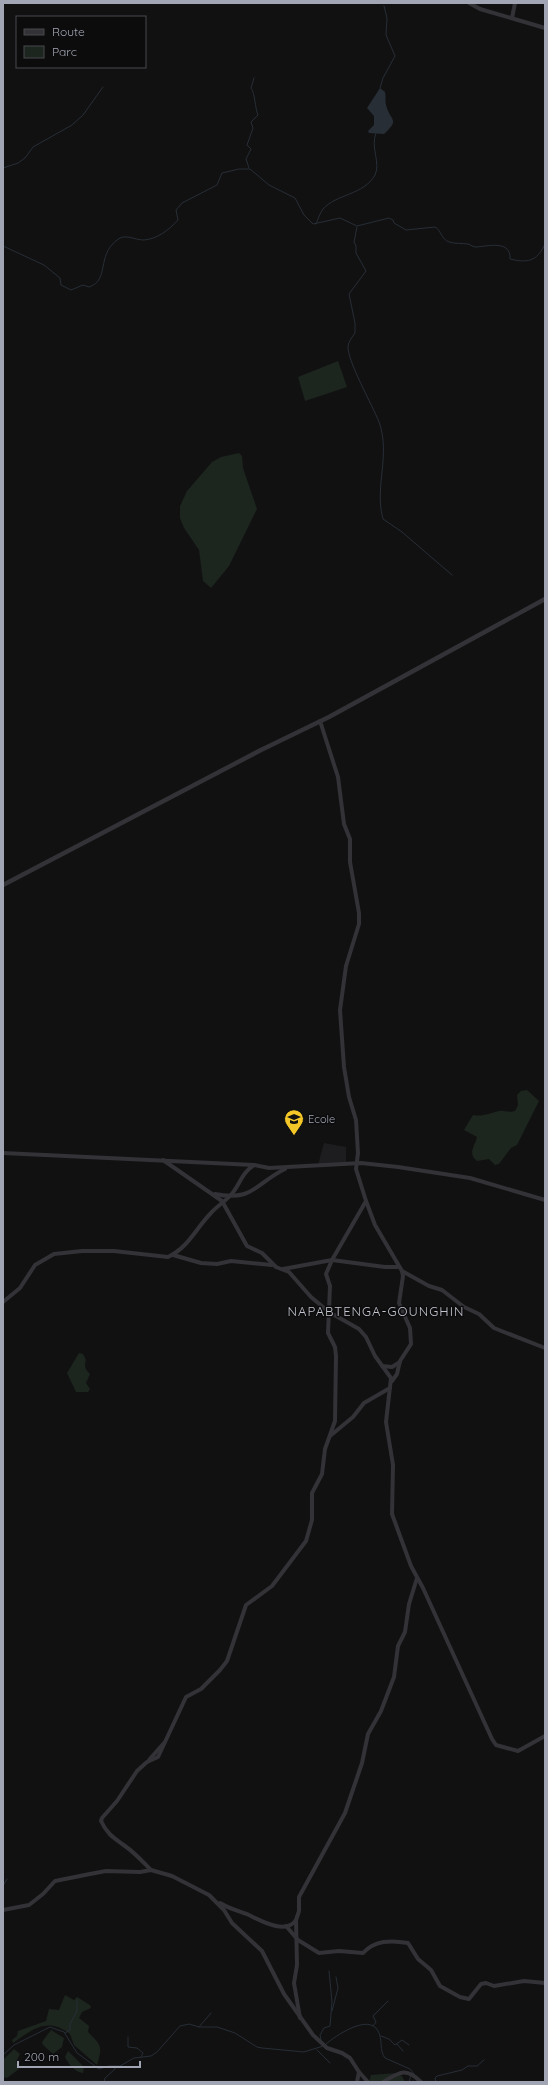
<svg xmlns="http://www.w3.org/2000/svg" width="548" height="2085" viewBox="0 0 548 2085" font-family="Quicksand,sans-serif">
<style>
.built{fill:#1d1d1f}
.green{fill:#1d251f}
.water{fill:#272e36}
.lines{fill:none;stroke-linecap:round;stroke-linejoin:round}
.stream{stroke:#272e36;stroke-width:1}
.minor{stroke:#323237;stroke-width:4}
.tertiary{stroke:#323237;stroke-width:4.5}
.labels{text-anchor:middle;stroke-width:3;stroke-linejoin:round;paint-order:stroke}
.poi-label{font-size:11px;fill:#a2a5b3;stroke:#0c0c0d;text-anchor:start}
.quarter-label{font-size:13px;letter-spacing:1px;fill:#c3c5cf;stroke:#0c0c0d}
</style>
<rect width="100%" height="100%" fill="#111112"/>
<!-- built -->
<path class="built" d="M324 1143 346 1147V1164L318 1165Z"/>
<!-- green -->
<g class="green">
<path d="M338 361 347 387 305 401 298 377Z"/>
<path d="M239 453 242 456 243 468 257 509 229 566 211 588 203 581 199 550 184 528 180 518V506L187 491 212 462 221 457Z"/>
<path d="M527 1090 539 1101 517 1145 511 1148 499 1164 495 1165 489 1159 477 1161C467 1153 475 1146 477 1137L464 1130 473 1115C483 1117 489 1113 499 1111 505 1110 509 1113 515 1111L518 1105 517 1095 521 1091Z"/>
<path d="M79 1353 83 1354 86 1360C84 1366 85 1369 90 1374L86 1383 90 1389 88 1392H76L67 1373Z"/>
<path d="M65 1995 74 2000 77 1997 90 2005 91 2008 82 2012 79 2018 89 2026 88 2032C101 2045 103 2046 97 2065L74 2045 70 2034C48 2017 34 2028 13 2043L12 2040 17 2036 18 2031 46 2021 49 2009 59 2010Z"/>
<path d="M51 2030 64 2038 62 2047 53 2054 43 2045 42 2042Z"/>
<path d="M14 2049 20 2054 16 2062 19 2069 7 2078 3 2077V2060Z"/>
<path d="M68 2051 84 2067 83 2073C76 2073 68 2064 65 2057Z"/>
<path d="M396 2073 402 2076 405 2082H369L371 2075Z"/>
</g>
<!-- water -->
<path class="water" d="M380 88 385 92C386 96 385 101 386 105 390 121 401 119 384 134L369 133 368 131 374 125V116L367 108Z"/>
<g class="lines">
<!-- stream -->
<g class="stream">
<path d="M380 88 383 78 395 56 386 35 387 18 384 6"/>
<path d="M3 168 18 163 25 158 33 147 72 125 83 115 103 87"/>
<path d="M249 168 246 159 251 149 247 145 253 128 251 122 258 115C255 108 255 93 251 88L254 78"/>
<path d="M316 224C318 219 320 213 323 209 336 194 364 195 375 175 381 163 370 147 376 133"/>
<path d="M357 227 354 242 356 246V253L366 271 349 294 355 323V333C352 337 349 341 348 346 347 361 373 406 379 422 391 455 374 487 383 519L402 532 452 575"/>
<path d="M3 246 44 265 60 278 61 285 71 290 83 285 89 287C110 280 96 256 117 240 125 233 134 240 144 240 157 239 169 230 178 220L176 210 182 203 217 185 222 173 239 169H250L269 185 295 198 304 215 313 224 340 218 357 226 389 218 393 220 394 223 406 230 435 227C441 230 441 239 449 242 455 244 462 243 468 244 471 245 473 247 476 247 489 246 511 240 510 259 527 263 537 262 545 244"/>
<path d="M3 1886 7 1879"/>
<path d="M332 2011 338 1988 336 1977"/>
<path d="M373 2026 376 2022 373 2016 388 2001"/>
<path d="M199 2027 211 2013"/>
<path d="M65 2033 70 2030V2024L77 2011V2001"/>
<path d="M381 2036 389 2039 395 2045 402 2040 409 2045"/>
<path d="M128 2037V2047L137 2048 143 2053 141 2057"/>
<path d="M321 2040 320 2035 324 2028 330 2026 332 2002 329 1971"/>
<path d="M326 2044C335 2036 369 2013 378 2031 383 2039 379 2051 385 2058L410 2069 415 2075"/>
<path d="M397 2044 403 2051"/>
<path d="M317 2050 330 2063"/>
<path d="M3 2055 14 2045 50 2027 64 2032 77 2053 99 2069 109 2066H120L134 2058 151 2056 157 2052 180 2026 189 2024 199 2027H217L235 2033 257 2047 262 2048 304 2052 323 2046"/>
<path d="M104 2082 105 2078 115 2069V2066"/>
<path d="M409 2082 411 2075"/>
<path d="M436 2082 435 2078 437 2076 462 2070 468 2066H477L484 2060"/>
</g>
<!-- minor -->
<g class="minor">
<path d="M469 3 480 9 545 28"/>
<path d="M512 18 515 3"/>
<path d="M3 1153 254 1165 269 1168 361 1163 398 1167 470 1178 545 1200"/>
<path d="M163 1160 222 1201 247 1246 262 1253 276 1267 289 1272 311 1297 329 1312 359 1329 366 1337 375 1356 391 1378 386 1422 393 1465 392 1514 411 1566 423 1588 492 1739 496 1745 518 1751 545 1736"/>
<path d="M215 1194C253 1202 256 1183 285 1169"/>
<path d="M366 1201 375 1225 402 1271 403 1276 399 1303 410 1328 411 1344 400 1361 397 1374 392 1381"/>
<path d="M173 1255 201 1263 217 1264 231 1261 272 1265"/>
<path d="M283 1269 332 1260 385 1267H398"/>
<path d="M402 1271 429 1286 442 1290 464 1307 479 1314 494 1328 545 1348"/>
<path d="M3 1302 20 1288 35 1265 54 1254 82 1251H114L168 1257C189 1247 196 1228 211 1213 218 1205 228 1200 234 1191 241 1181 243 1172 254 1165"/>
<path d="M382 1366 392 1367 400 1362"/>
<path d="M330 1436 353 1417 364 1403 390 1388"/>
<path d="M149 1760 164 1743"/>
<path d="M151 1870C143 1862 135 1853 125 1846 114 1838 107 1834 101 1821L102 1818 117 1801 137 1771 147 1762 158 1757 186 1697 201 1689 220 1670 227 1661 246 1605 272 1586 306 1541 312 1520V1493L322 1474 325 1449 335 1421 336 1356 335 1347 328 1333 330 1286 326 1274 332 1260 366 1201 356 1169 358 1153 356 1120 349 1097 344 1067 340 1010 346 966 359 924V913L350 862V839L344 824 338 777 320 721"/>
<path d="M220 1903C229 1909 240 1911 249 1915 261 1921 286 1935 296 1920"/>
<path d="M3 1910 29 1905 43 1894 55 1881 90 1874 106 1871 140 1872 151 1870 172 1876 209 1895 224 1910 232 1923 262 1951 284 1994 313 2035 327 2048 342 2053 350 2058 359 2072 368 2082"/>
<path d="M286 1926 298 1940 319 1953 339 1951 363 1953C375 1940 391 1940 408 1943L418 1959 431 1970 440 1986 460 1997 469 1999 481 1984 486 1983 494 1986 524 1981 545 1983"/>
<path d="M300 2018 294 1983 297 1965 296 1920 299 1911V1897L345 1813 362 1763 368 1734 381 1711 394 1677 398 1646 405 1632 409 1604 417 1578"/>
<path d="M357 2082 359 2072"/>
<path d="M383 2082C400 2072 406 2067 421 2082"/>
</g>
<!-- tertiary -->
<path class="tertiary" d="M3 885 261 750 329 717 545 599"/>
</g>
<!-- icons -->
<defs>
<symbol id="school-pin" viewBox="-11 -11 22 30"><path d="M0 17L-7.5 6A9.5 9.5 0 1 1 7.5 6Z" fill="#f4c728" stroke="#0c0c0d"/><path d="M0-5L7-2L0 1L-7-2ZM-4 1L0 2.5L4 1V4Q0 6-4 4Z" fill="#111"/></symbol>
</defs>
<g fill-rule="evenodd">
<use href="#school-pin" x="283" y="1108" width="22" height="30"/>
</g>
<g class="labels">
<!-- poi labels -->
<g class="poi-label">
<text x="308" y="1123">Ecole</text>
</g>
<!-- quarter labels -->
<g class="quarter-label">
<text x="376" y="1316">NAPABTENGA-GOUNGHIN</text>
</g>
</g>
<!-- border -->
<rect width="548" height="2085" fill="none" stroke="#a2a5b3" stroke-width="8"/>
<!-- legend -->
<rect x="16" y="16" width="130" height="52" fill="#0c0c0d" stroke="#48494f"/>
<rect x="24" y="29" width="20" height="6" fill="#323237" stroke="#48494f"/>
<text x="52" y="36" font-size="12" fill="#a2a5b3">Route</text>
<rect x="24" y="46" width="20" height="12" fill="#1d251f" stroke="#48494f"/>
<text x="52" y="56" font-size="12" fill="#a2a5b3">Parc</text>
<!-- scale -->
<path d="M18 2061v6h122v-6" fill="none" stroke="#a2a5b3" stroke-width="2"/>
<text x="24" y="2061" font-size="12" fill="#a2a5b3" stroke="#0c0c0d" stroke-width="3" paint-order="stroke">200 m</text>
</svg>
